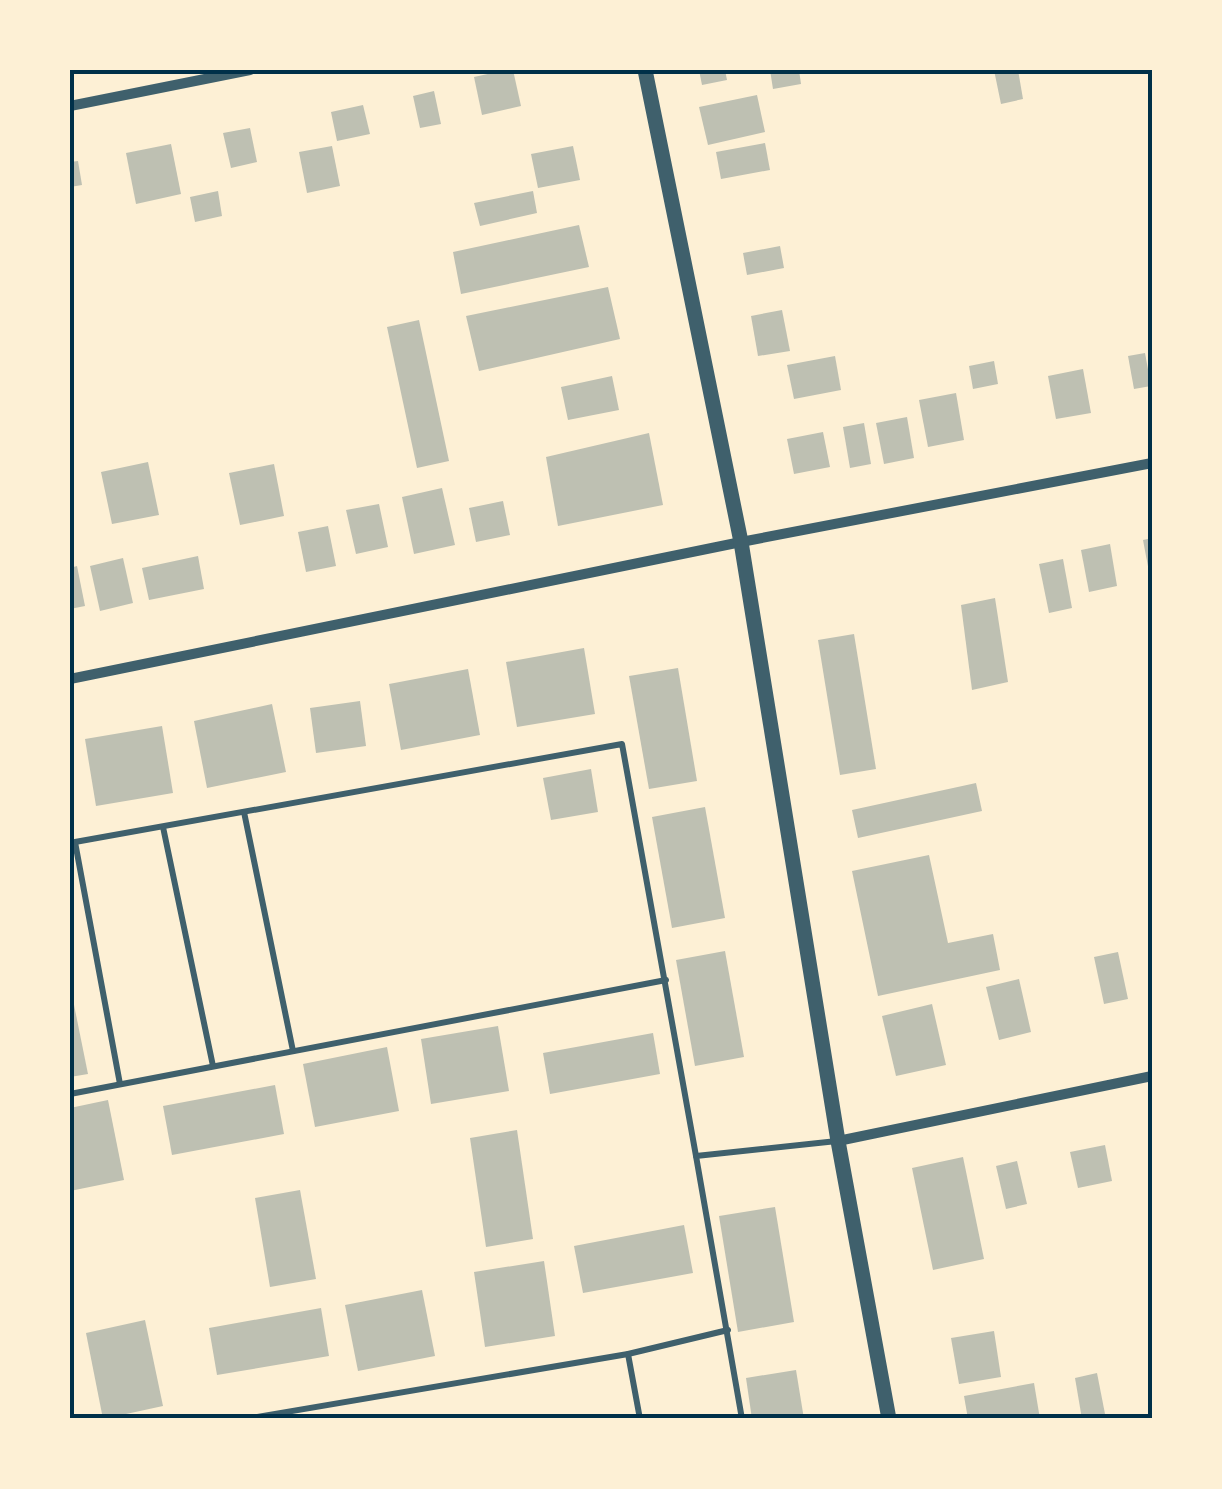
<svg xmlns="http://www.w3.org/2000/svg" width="1222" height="1489" viewBox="0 0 1222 1489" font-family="Inter,sans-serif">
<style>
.building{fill:#bec0b2}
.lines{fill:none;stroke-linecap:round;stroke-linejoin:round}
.service{stroke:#3f606c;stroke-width:6}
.minor{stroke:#3f606c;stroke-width:10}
.tertiary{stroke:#3f606c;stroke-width:15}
.neatline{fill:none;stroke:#003049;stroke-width:4}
</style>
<rect width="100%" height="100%" fill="#fdf0d5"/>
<!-- building -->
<g class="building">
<path d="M506 70H513L521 106 482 115 474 77Z"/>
<path d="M699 70H725L727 80 702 85Z"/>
<path d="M770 70H799L801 84 773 89Z"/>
<path d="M994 70H1018L1023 99 1001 104Z"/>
<path d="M434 91 441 124 420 128 413 96Z"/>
<path d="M757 95 765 132 708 145 699 107Z"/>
<path d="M363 105 370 134 337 141 331 112Z"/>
<path d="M250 128 257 162 231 168 223 133Z"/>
<path d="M765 143 770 170 721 179 716 152Z"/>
<path d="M171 144 181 194 136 204 126 153Z"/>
<path d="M332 146 340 186 307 193 299 152Z"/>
<path d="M573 146 580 180 538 188 531 154Z"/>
<path d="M78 161 82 185 70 187V162Z"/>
<path d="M218 191 222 216 195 222 190 197Z"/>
<path d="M533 191 537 213 480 226 474 203Z"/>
<path d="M579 225 589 267 461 294 453 252Z"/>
<path d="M780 246 784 268 747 275 743 253Z"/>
<path d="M608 287 620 339 479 371 466 316Z"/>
<path d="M782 310 790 351 758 356 751 316Z"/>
<path d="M419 320 449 461 417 468 387 327Z"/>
<path d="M1145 353 1151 386 1134 389 1128 356Z"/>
<path d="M835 356 841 390 794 399 787 365Z"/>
<path d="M994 361 998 384 973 389 969 366Z"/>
<path d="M1083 369 1091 413 1056 419 1048 376Z"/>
<path d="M612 376 619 410 568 420 561 387Z"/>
<path d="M956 393 964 440 928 447 919 400Z"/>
<path d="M907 417 914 458 884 464 876 423Z"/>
<path d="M864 423 871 464 850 468 843 427Z"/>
<path d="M823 432 830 467 794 474 787 439Z"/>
<path d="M649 433 663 505 558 526 546 457Z"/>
<path d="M148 462 159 515 112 524 101 472Z"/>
<path d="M274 464 284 516 240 525 229 473Z"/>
<path d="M442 488 455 545 414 554 402 497Z"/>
<path d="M503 501 510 535 476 542 469 508Z"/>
<path d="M379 504 388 547 356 554 346 510Z"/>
<path d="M328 526 336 566 306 572 298 532Z"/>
<path d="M1152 538V576L1150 577 1143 540Z"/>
<path d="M1110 544 1117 586 1089 592 1081 550Z"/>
<path d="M198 556 204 589 149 600 142 568Z"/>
<path d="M123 558 133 603 100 611 90 566Z"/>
<path d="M1063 559 1072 608 1049 613 1039 564Z"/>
<path d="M77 566 85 606 70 609V568Z"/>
<path d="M995 598 1008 682 972 690 961 605Z"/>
<path d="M854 634 876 769 840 775 818 640Z"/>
<path d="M584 648 595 714 517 727 506 662Z"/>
<path d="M678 668 697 781 649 789 629 676Z"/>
<path d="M468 669 480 735 401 750 389 684Z"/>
<path d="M360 701 366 746 316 753 310 708Z"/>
<path d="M272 704 286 772 207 788 194 721Z"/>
<path d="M162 726 173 793 96 806 85 739Z"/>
<path d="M591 769 598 812 551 820 543 778Z"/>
<path d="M976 783 982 811 858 838 852 810Z"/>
<path d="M705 807 725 918 672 928 652 817Z"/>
<path d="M929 855 948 943 993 934 1000 970 878 996 852 871Z"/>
<path d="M725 951 744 1057 695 1066 676 960Z"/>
<path d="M1118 952 1128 999 1104 1004 1094 957Z"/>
<path d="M1019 979 1031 1032 999 1040 986 987Z"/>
<path d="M70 985 88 1074 70 1077Z"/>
<path d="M932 1004 946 1065 896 1076 882 1016Z"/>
<path d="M498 1026 509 1091 431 1104 421 1039Z"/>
<path d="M653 1033 660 1074 550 1094 543 1053Z"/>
<path d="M387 1047 399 1111 315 1127 303 1064Z"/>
<path d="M275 1085 284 1134 172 1155 163 1106Z"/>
<path d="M108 1100 124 1180 70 1191V1108Z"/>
<path d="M517 1130 533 1239 486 1247 470 1138Z"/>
<path d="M1105 1145 1112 1181 1078 1188 1070 1152Z"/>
<path d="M963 1157 984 1259 933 1270 912 1168Z"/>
<path d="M1017 1161 1027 1204 1006 1209 996 1166Z"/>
<path d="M300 1190 316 1279 270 1287 255 1198Z"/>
<path d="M775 1207 794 1322 738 1332 719 1216Z"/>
<path d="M684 1225 693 1273 583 1293 574 1246Z"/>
<path d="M544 1261 555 1336 485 1347 474 1272Z"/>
<path d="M422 1290 435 1356 358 1371 345 1305Z"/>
<path d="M321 1308 329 1356 217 1375 209 1328Z"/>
<path d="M145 1320 163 1406 103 1419 86 1333Z"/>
<path d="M994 1331 1001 1377 959 1384 951 1338Z"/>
<path d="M796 1370 804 1419H752L746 1378Z"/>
<path d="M1097 1373 1106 1419H1082L1075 1378Z"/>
<path d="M1034 1383 1040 1419H968L964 1396Z"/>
</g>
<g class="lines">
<!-- service -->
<g class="service">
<path d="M244 812 293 1051"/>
<path d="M163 827 213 1066"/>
<path d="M120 1084 75 842 622 744 696 1156"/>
<path d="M70 1094 666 980"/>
<path d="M628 1354 640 1419"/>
<path d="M245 1419 628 1354 728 1330"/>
<path d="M742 1419 696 1156 837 1141"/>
</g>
<!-- minor -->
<g class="minor">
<path d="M70 106 250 70"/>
<path d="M70 679 741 542 1152 463"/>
<path d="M838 1141 1152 1076"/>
</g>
<!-- tertiary -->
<path class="tertiary" d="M645 70 741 542 838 1141 889 1419"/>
</g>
<!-- border -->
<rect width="1222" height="1489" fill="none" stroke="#fdf0d5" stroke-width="145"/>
<rect x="72" y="72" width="1078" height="1344" class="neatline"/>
</svg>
